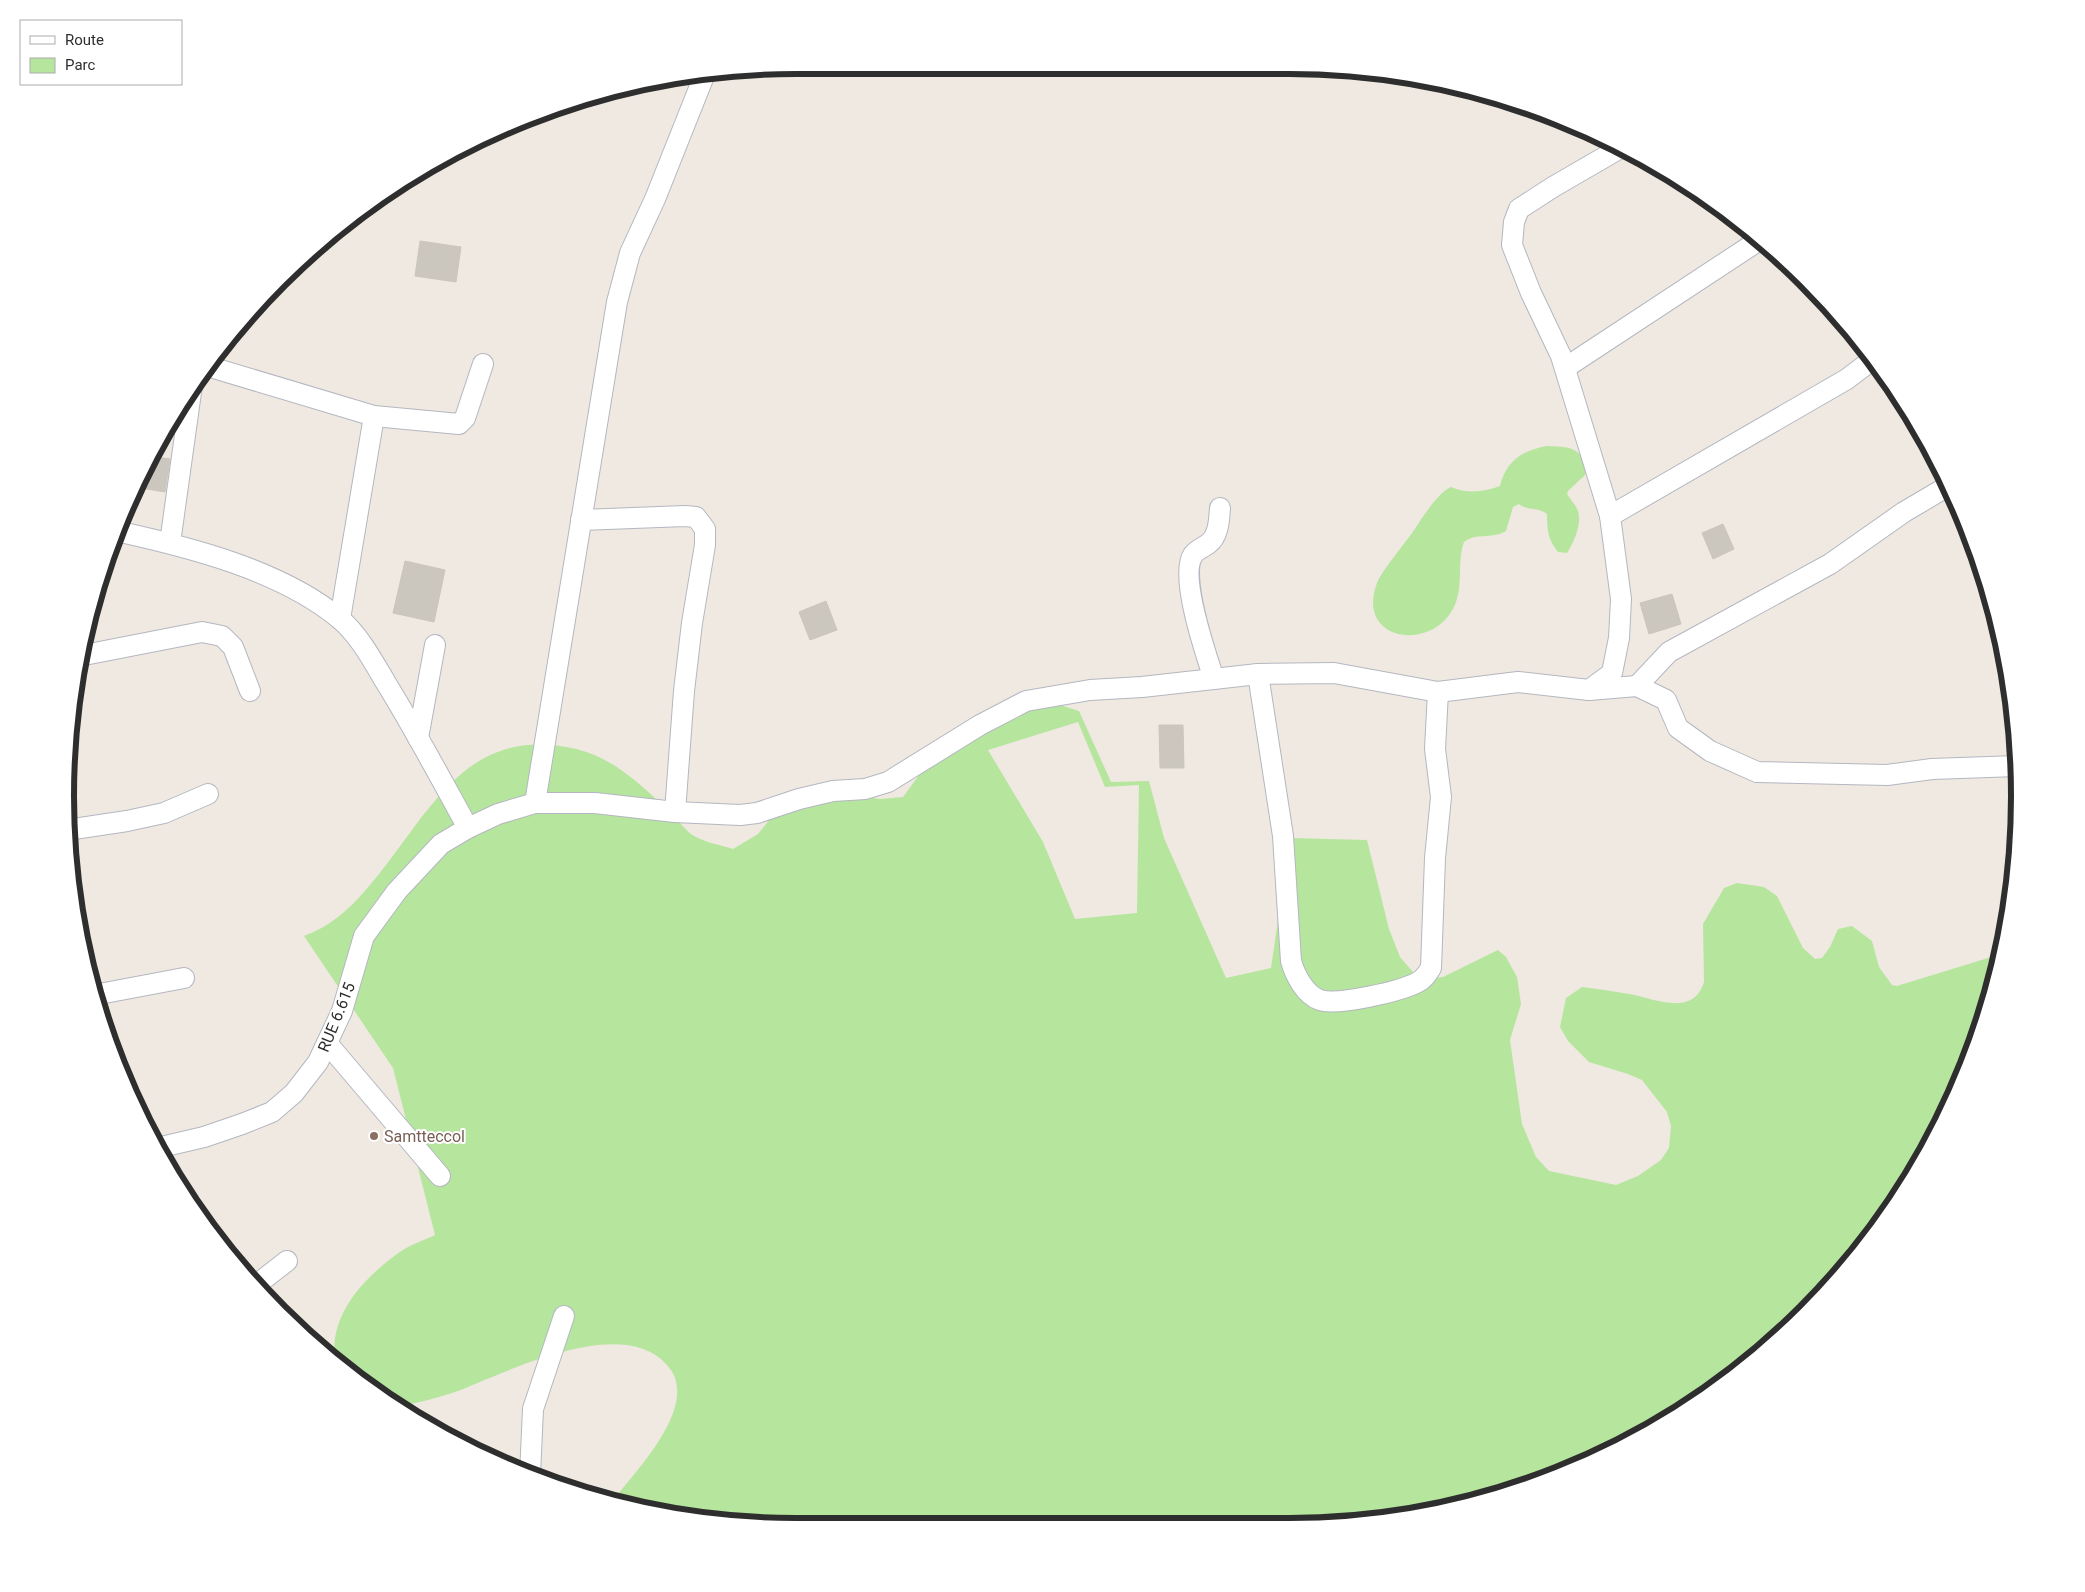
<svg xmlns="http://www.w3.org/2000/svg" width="2085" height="1592" viewBox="0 0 2085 1592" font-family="Roboto,sans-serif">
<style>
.green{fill:#b6e59e;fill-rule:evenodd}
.building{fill:#cbc7bf;stroke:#cbc5ba}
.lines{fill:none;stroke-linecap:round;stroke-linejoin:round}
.street-casing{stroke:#b4b7c1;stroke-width:22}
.street{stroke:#fff;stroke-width:20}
.education-dot{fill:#8d6e63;stroke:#fff;stroke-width:2}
.labels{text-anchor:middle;stroke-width:4;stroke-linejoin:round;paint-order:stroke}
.street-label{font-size:16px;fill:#2e2e2e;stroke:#fff}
.education-label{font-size:16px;fill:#785e54;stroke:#fff;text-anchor:start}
.rim{fill:none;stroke:#2e2e2e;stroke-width:6}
</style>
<rect width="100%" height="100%" fill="#efe9e1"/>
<!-- green -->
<g class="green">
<path d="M1547 446C1568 447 1577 446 1588 465L1585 475 1568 491 1567 494C1570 499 1576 505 1578 511 1582 524 1574 542 1567 553L1558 552C1548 540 1547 530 1547 514 1539 507 1527 511 1519 504L1513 507 1506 531C1490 540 1477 532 1464 542 1457 560 1463 583 1456 602 1438 653 1354 644 1377 583 1383 569 1403 546 1412 533 1421 520 1437 493 1451 487 1467 494 1484 492 1500 486 1506 461 1523 450 1547 446Z"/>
<path d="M1060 705 1079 711 1111 782 1149 781 1164 838 1226 978 1271 968 1290 838 1367 840 1389 929 1400 957 1413 972 1426 979 1443 977 1498 950 1506 957 1517 977 1521 1004 1510 1040 1522 1124 1536 1157 1549 1171 1616 1185 1638 1176 1661 1160 1669 1148 1671 1126 1667 1112 1642 1080 1628 1074 1589 1062 1568 1041 1560 1027 1566 998 1582 987C1598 989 1613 991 1629 994 1653 998 1693 1018 1704 982L1703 924 1724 888 1737 883 1764 887 1777 896 1803 948 1815 959 1822 958 1830 947 1838 929 1852 926 1872 941 1879 967 1892 985 1897 986 2001 954 1964 1075 1897 1202 1806 1313 1695 1404 1568 1471 1478 1502 1384 1521 796 1527 700 1521 615 1498C638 1468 702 1403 667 1365 622 1314 509 1371 458 1391 437 1398 417 1403 396 1407L335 1359C329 1315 364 1278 397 1254 407 1246 422 1241 435 1235L393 1068 304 936C329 927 347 911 364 892 428 820 461 722 576 749 615 758 644 788 672 814 679 821 687 833 696 837 707 843 721 845 733 849L758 834 775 813 851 795 880 799 903 797 933 756 991 717ZM1078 722 1105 787 1139 785 1137 913 1075 919 1043 842 988 750Z"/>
</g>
<!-- building -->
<g class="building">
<path d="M420 241 461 247 456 282 415 276Z"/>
<path d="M150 456 170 459 165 492 134 487Z"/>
<path d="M1723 524 1734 549 1713 559 1702 533Z"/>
<path d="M405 561 445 570 434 622 393 613Z"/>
<path d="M1672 594 1681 624 1649 634 1640 603Z"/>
<path d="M826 601 837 630 810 640 799 612Z"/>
<path d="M1159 725H1183L1184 768H1160Z"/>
</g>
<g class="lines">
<defs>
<g id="street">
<path d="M207 366 374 416 459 424 465 418 483 364"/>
<path d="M1565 368 1761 239"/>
<path d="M1610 516 1847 379 1872 360"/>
<path d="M581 520 685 516 696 517 705 529V545L692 623 684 691 675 812"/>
<path d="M116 531C189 547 281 570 340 619 359 635 373 661 386 683 415 730 441 779 468 828"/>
<path d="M170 543 192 385"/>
<path d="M340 619 374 416"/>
<path d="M79 656 202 632 222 636 233 647 250 691"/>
<path d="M1258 674 1283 836 1291 961C1295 975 1305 995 1320 1000 1337 1006 1402 991 1418 982 1424 979 1427 974 1431 968L1435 858 1441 797 1435 749 1438 692"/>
<path d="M1214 679C1206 655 1179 575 1193 555 1196 550 1204 547 1208 544 1219 536 1219 520 1220 508"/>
<path d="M1637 686 1669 652 1830 564 1904 512 1948 486"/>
<path d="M1589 690 1637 686 1666 700 1678 728 1710 751 1757 772 1887 775 1932 769 2017 766"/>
<path d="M418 738 435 645"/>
<path d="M535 803 617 302 630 253 655 199 706 71"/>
<path d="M67 830 127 821 164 813 208 794"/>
<path d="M94 995 184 978"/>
<path d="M327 1043 440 1176"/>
<path d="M157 1148 204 1137 242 1124 272 1112 294 1093 318 1062 342 1011 364 936 397 891 441 844 468 828 498 814 535 803H595L675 812 740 815 757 813 799 799 833 791 865 789 888 782 980 725 1026 701 1090 690 1142 687 1258 674 1334 673 1438 692 1518 682 1589 690 1612 673 1619 638 1621 599 1610 516 1561 356 1531 293 1512 245 1514 222 1519 209 1553 187 1622 147"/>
<path d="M256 1285 287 1261"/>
<path d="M530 1475 533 1409 564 1316"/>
</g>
</defs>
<!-- street casing -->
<use href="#street" class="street-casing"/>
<!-- street -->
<use href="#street" class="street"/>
</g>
<!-- markers -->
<circle class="education-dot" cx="374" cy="1136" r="5"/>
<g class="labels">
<!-- street labels -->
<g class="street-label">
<text transform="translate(336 1017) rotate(-68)" y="6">RUE 6.615</text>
</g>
<!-- education labels -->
<g class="education-label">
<text x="384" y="1142">Samtteccol</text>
</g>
</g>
<!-- crop -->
<path d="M0 0H2085V1592H0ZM796 74H1289A722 722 0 0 1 2011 796V796A722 722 0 0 1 1289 1518H796A722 722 0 0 1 74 796V796A722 722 0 0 1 796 74Z" fill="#fff" fill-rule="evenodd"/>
<path class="rim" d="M796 74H1289A722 722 0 0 1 2011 796V796A722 722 0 0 1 1289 1518H796A722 722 0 0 1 74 796V796A722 722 0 0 1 796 74Z"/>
<!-- legend -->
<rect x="20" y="20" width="162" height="65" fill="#ffffff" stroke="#ababab"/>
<rect x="30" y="36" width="25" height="8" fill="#ffffff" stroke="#ababab"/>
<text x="65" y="45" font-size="15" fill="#2e2e2e">Route</text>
<rect x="30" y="58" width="25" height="15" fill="#b6e59e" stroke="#ababab"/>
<text x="65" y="70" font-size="15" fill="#2e2e2e">Parc</text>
</svg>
